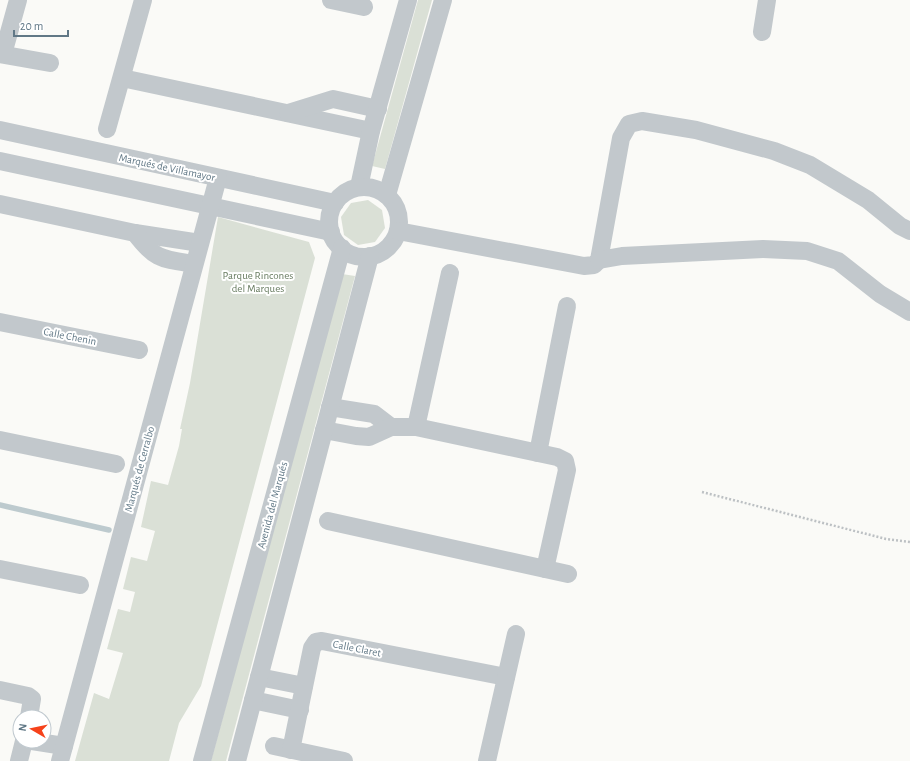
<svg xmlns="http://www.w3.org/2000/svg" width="910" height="761" viewBox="0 0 910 761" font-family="'Alegreya Sans',sans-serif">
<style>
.green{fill:#dae0d6}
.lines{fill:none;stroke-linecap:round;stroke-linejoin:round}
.stream{stroke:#bdcace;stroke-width:5.5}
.path{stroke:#bdc1c4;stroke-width:2.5;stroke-dasharray:2 2;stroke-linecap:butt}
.street{stroke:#c2c8cc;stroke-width:18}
.labels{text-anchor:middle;stroke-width:4;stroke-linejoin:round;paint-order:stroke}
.street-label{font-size:11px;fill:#617886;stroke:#fff}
.park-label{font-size:11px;fill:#687c61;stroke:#fff}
</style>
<rect width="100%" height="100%" fill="#fafaf7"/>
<!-- green -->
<g class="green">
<path d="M418 0H432L385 169 372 166Z"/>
<path d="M368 200 382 210 385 228 375 242 358 245 344 235 341 217 351 203Z"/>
<path d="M218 217 309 242 315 258 201 686 179 723 169 761H75L94 693 109 699 123 653 107 649 118 609 130 612 135 592 123 589 131 557 147 561 155 531 141 527 151 481 168 485 179 446 182 429H180L190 383Z"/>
<path d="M342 274 355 276 226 761H211Z"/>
</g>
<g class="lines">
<!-- stream -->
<path class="stream" d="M0 505 109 530"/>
<!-- path -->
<path class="path" d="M702 492 886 539 910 542"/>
<!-- street -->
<g class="street">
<path d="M331 0 364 7"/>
<path d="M762 32 767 0"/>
<path d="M0 54 50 63"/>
<path d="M3 54 18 0"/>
<path d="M122 78 371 131"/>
<path d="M288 113 333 99 378 109"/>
<path d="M107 129 143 0"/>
<path d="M0 130 335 203"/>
<path d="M0 161 331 232"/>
<path d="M359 187 371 131 408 0"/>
<circle cx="364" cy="222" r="35"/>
<path d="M387 195 443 0"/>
<path d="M0 204 135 233 200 243"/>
<path d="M398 231 584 266 594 265 599 260 621 138 629 124 642 121 696 130 774 151 810 165 868 200 900 226 910 231"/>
<path d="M135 233C155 260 162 259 194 264"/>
<path d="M599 260 622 256 763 249 807 251 838 261 880 294 910 312"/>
<path d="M0 322 139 350"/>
<path d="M330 407 374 414 391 427"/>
<path d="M416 427 450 273"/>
<path d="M324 430 356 436 369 437 391 427H416L557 457 565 461 567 470 545 569"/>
<path d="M0 440 116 464"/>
<path d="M538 453 567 306"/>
<path d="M328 521 568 574"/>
<path d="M0 569 80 585"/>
<path d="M259 677 304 686"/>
<path d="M0 690 28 696 32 699 29 717"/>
<path d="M253 700 300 710"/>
<path d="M32 741 64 746"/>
<path d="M274 746 344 761"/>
<path d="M291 750 312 648 316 642 322 641 506 677"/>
<path d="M19 761 24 741"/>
<path d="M60 761 218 178"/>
<path d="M202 761 342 248"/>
<path d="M237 761 370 256"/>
<path d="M487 761 516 634"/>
</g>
</g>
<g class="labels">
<!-- street labels -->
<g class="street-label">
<text transform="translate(167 167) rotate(12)" y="4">Marqués de Villamayor</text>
<text transform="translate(70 336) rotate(11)" y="4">Calle Chenin</text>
<text transform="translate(139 469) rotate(-75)" y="4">Marqués de Cerralbo</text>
<text transform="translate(272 505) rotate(-75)" y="4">Avenida del Marqués</text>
<text transform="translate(357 648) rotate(11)" y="4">Calle Claret</text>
</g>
<!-- park labels -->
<g class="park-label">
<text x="258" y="279">Parque Rincones<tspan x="258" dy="13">del Marques</tspan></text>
</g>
</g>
<!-- north arrow -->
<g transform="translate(32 729) rotate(279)"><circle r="19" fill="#ffffff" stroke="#c0c9cf"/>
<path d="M0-3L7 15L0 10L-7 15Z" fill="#f6421b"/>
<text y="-6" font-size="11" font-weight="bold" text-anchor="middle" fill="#617886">N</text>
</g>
<!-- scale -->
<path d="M14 30v6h54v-6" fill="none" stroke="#617886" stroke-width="2"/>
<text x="20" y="30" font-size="12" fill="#617886" stroke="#ffffff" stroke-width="3" paint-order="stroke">20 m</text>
</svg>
